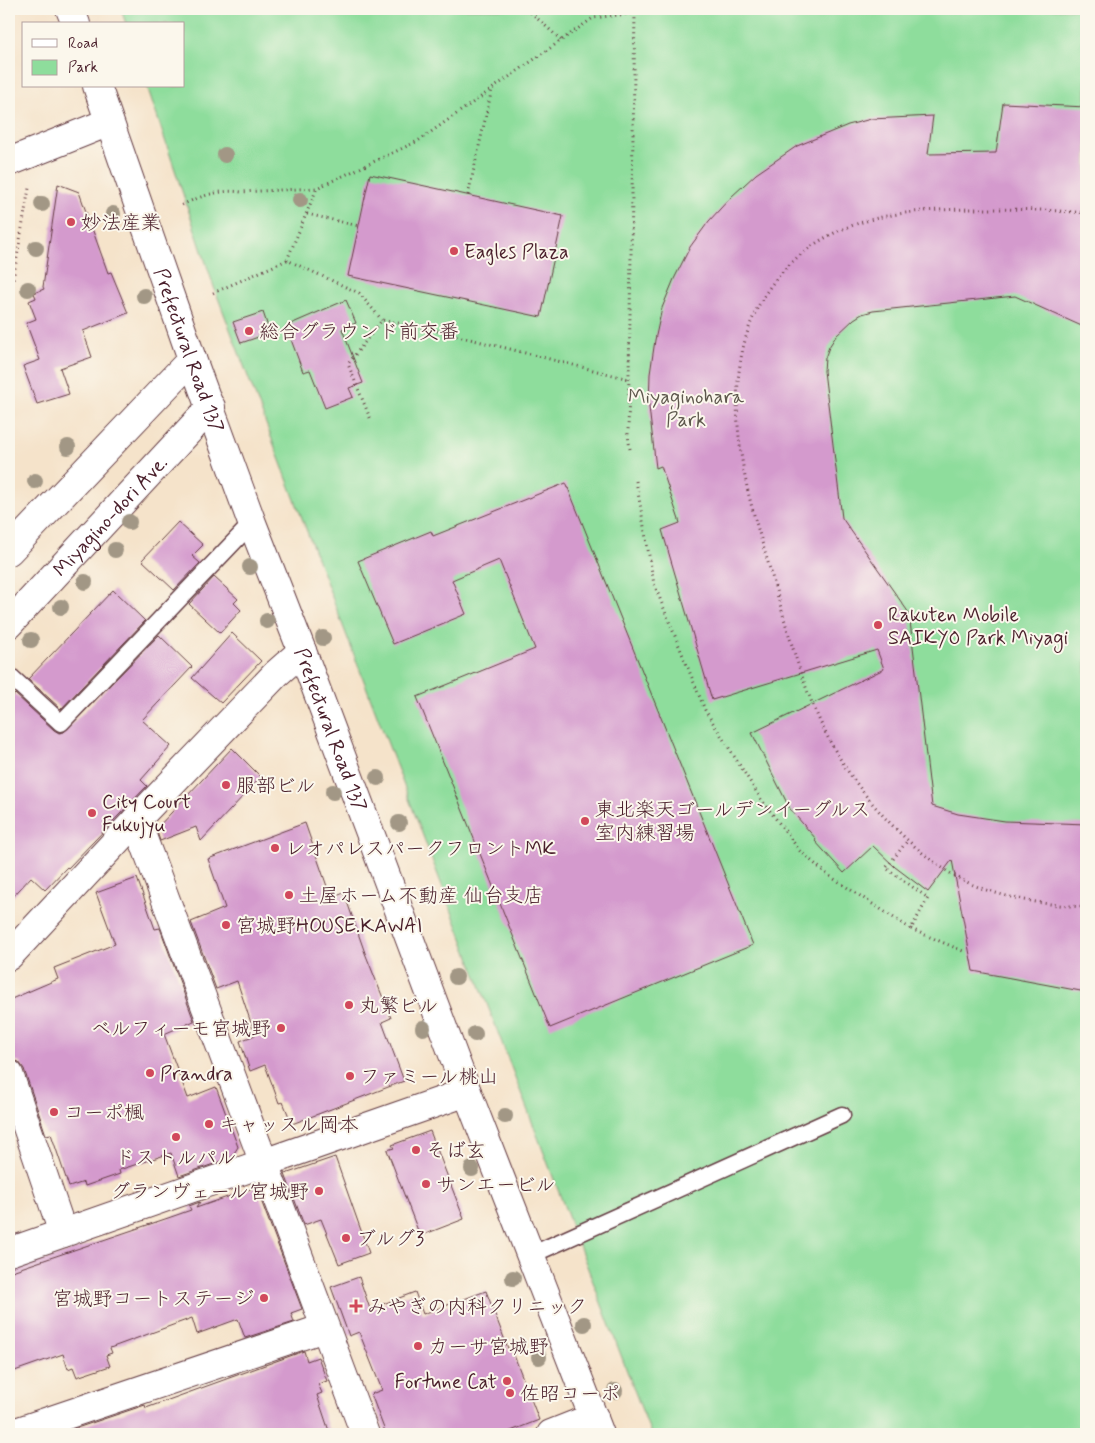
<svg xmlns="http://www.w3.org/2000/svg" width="1095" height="1443" viewBox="0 0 1095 1443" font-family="Mynerve,'Klee One',sans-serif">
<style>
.green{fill:#8edd9c;stroke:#6c7e64}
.building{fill:#d49acd}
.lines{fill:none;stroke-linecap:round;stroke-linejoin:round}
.lane-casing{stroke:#643c43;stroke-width:19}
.street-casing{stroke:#643c43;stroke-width:30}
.secondary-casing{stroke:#643c43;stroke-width:30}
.path{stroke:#643c43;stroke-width:3;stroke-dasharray:1 4;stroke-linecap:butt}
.lane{stroke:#fff;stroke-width:16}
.street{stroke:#fff;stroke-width:28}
.secondary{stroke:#fff;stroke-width:28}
.tree{fill:#a29785}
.poi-dot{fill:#d1495b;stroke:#fbf7ec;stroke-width:2}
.labels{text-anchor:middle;stroke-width:4;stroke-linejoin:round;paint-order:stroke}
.poi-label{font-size:20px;fill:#4a1f2b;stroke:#fbf7ec;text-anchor:start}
.street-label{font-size:20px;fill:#4a1f2b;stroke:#fbf7ec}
.park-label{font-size:20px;fill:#5e584d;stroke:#fbf7ec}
</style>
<rect width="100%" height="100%" fill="#fbf7ec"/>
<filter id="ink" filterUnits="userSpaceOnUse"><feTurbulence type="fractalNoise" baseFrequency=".02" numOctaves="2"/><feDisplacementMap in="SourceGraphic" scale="10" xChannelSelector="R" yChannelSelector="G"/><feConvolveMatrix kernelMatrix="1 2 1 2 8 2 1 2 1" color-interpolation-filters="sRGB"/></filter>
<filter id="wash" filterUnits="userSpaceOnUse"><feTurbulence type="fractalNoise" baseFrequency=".0096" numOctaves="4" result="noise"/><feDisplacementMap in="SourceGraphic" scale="20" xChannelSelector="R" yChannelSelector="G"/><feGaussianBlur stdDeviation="1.12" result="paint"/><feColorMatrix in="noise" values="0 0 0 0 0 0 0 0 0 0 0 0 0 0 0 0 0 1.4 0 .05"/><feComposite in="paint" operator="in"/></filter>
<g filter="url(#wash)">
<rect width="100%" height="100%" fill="#f5e3ca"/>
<!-- green -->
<path class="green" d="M121 9H1086V1434H651L215 290 147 86H184V24H126Z"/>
<g id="blocks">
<!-- building -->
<g class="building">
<path d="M1003 103 1086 107V328L1015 296 873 311 862 314 854 319 836 336 829 347 825 358 824 371 842 518 909 613 932 806 958 814 1005 821 1086 824V992L973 971 952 860 928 892 895 867 873 846 844 873 815 841 816 839 790 809 752 733 884 669 877 650 712 700 662 530 680 523 661 466 656 468 649 407 650 374 655 340 662 308 674 279 690 247 709 221 731 197 756 174 797 146 848 125 871 119 933 116 928 154 996 153Z"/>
<path d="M370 174 563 216 541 317 348 276Z"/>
<path d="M58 184 79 192 108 273 111 272 128 313 83 331 92 357 60 368 69 394 37 404 23 366 40 360 26 323 36 319 29 301 36 298 34 293 44 289 43 287Z"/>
<path d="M346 300 356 323 342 329 363 383 349 388 353 397 325 408 310 370 303 372 286 326Z"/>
<path d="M263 312 270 333 241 343 233 322Z"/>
<path d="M566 483 753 945 550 1028 417 697 535 649 499 560 452 580 466 614 393 644 358 561 431 531 433 536Z"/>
<path d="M178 522 203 545 192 556 200 563 174 590 142 560Z"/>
<path d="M214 577 238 599 234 603 241 610 220 633 189 604Z"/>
<path d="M113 590 145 621 61 709 28 679Z"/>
<path d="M232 633 261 661 221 703 192 678Z"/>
<path d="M159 635 192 667 142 720 171 746 141 780 147 786 68 868 67 867 45 890 31 877 9 901V700L15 694 54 730 59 733 64 732Z"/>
<path d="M232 748 261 777 201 841 196 827 160 841 156 829Z"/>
<path d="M305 823 331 898 344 893 365 953 391 1018 382 1022 404 1081 292 1124 283 1102 279 1103 265 1065 250 1071 240 1041 255 1035 237 981 216 989 191 922 225 908 208 859Z"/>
<path d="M137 878 155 929 160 928 194 1021 164 1034 188 1098 216 1087 238 1147 231 1158 179 1176 171 1153 119 1170 120 1174 85 1186 84 1182 69 1187 51 1134 46 1135 24 1069 19 1062 9 1059V1000L58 979 54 968 115 944 96 893Z"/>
<path d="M430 1131 464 1219 420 1236 387 1150 394 1148 392 1145Z"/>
<path d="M335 1157 369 1253 339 1264 321 1219 304 1225 285 1174Z"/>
<path d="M256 1187 302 1309 291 1313 294 1322 245 1338 238 1319 197 1334 192 1318 110 1348 112 1353 106 1355 110 1366 77 1377 73 1367 68 1369 63 1354 9 1373V1272L168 1218 191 1210 189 1206 200 1202 196 1208Z"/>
<path d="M359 1277 370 1309 415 1292 423 1314 486 1291 509 1351 512 1350 539 1420 503 1434H386L371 1394 382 1390 359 1332 349 1336 331 1287Z"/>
<path d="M304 1351 307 1361 318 1357 327 1381 318 1384 322 1393 317 1395 330 1434H68V1431L145 1405 146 1408Z"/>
</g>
</g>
</g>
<g filter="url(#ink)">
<use href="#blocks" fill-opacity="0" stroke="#643c43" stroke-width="1"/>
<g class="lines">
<defs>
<g id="lane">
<path d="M9 675 61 723 252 523"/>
<path d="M531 1255 842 1115"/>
</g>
<g id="street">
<path d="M136 820 365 1434"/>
<path d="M9 1074 63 1233"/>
<path d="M9 1252 467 1092"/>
<path d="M10 1434 324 1328"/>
<path d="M551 1434 594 1417"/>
</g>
<g id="secondary">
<path d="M70 9 76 24"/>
<path id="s1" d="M97 86 192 359 252 523 302 651 467 1092 600 1434"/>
<path d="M9 162 109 122"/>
<path d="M9 551 192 359"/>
<path id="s2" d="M9 624 211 407"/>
<path d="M9 956 136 820 276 674 302 651"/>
</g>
</defs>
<!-- lane casing -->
<use href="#lane" class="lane-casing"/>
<!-- street casing -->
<use href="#street" class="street-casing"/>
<!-- secondary casing -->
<use href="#secondary" class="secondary-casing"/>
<!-- path -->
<g class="path">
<path d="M527 9 561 40"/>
<path d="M468 195 492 89"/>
<path d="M182 205C200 196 222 189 241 192L317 188 418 141 593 18 672 9"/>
<path d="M1086 213C1052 210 1018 209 984 209 922 209 854 212 804 252 731 308 729 399 746 482 753 517 766 553 775 587 792 645 807 705 839 757 864 799 904 842 944 869 982 896 1041 905 1086 907"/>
<path d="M307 214 359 226"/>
<path d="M287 260 317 188"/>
<path d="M213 293 287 260 359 293 382 320"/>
<path d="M9 303 29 188"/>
<path d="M370 418 348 364 382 320 434 330 629 379"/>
<path d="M630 449 628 435 635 13"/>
<path d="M636 481 654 584 705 710 761 799 800 851 828 875 911 929 928 898 886 868 908 840"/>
<path d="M911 929 963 951"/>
</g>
<!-- lane -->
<use href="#lane" class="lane"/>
<!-- street -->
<use href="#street" class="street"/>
<!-- secondary -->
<use href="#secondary" class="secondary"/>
</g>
<!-- trees -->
<g class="tree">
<circle cx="225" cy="155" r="8"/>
<circle cx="300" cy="200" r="8"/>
<circle cx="42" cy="204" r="8"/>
<circle cx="113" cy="214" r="8"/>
<circle cx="36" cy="248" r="8"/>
<circle cx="28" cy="289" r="8"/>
<circle cx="144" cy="296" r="8"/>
<circle cx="68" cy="447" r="8"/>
<circle cx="35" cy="481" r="8"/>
<circle cx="129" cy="522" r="8"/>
<circle cx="115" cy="550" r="8"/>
<circle cx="250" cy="567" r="8"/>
<circle cx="85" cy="582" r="8"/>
<circle cx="61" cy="607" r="8"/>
<circle cx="267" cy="621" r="8"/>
<circle cx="323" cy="638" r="8"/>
<circle cx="31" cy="640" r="8"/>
<circle cx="378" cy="778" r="8"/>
<circle cx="333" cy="792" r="8"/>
<circle cx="399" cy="823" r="8"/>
<circle cx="456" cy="977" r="8"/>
<circle cx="423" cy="1028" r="8"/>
<circle cx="475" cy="1034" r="8"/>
<circle cx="505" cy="1116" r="8"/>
<circle cx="472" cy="1169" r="8"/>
<circle cx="513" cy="1278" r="8"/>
<circle cx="584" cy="1324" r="8"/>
<circle cx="539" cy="1357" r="8"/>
<circle cx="615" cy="1391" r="8"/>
</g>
</g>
<!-- markers -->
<g class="poi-dot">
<circle cx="71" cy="222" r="5"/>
<circle cx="454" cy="251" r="5"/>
<circle cx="249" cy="331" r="5"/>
<circle cx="878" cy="625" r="5"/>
<circle cx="226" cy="785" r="5"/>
<circle cx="92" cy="813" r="5"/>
<circle cx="585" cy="821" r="5"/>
<circle cx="275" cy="848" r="5"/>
<circle cx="289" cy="895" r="5"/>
<circle cx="226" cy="925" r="5"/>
<circle cx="349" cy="1005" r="5"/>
<circle cx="281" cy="1028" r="5"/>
<circle cx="150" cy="1073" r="5"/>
<circle cx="350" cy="1076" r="5"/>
<circle cx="54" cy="1112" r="5"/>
<circle cx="209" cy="1124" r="5"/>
<circle cx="176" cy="1137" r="5"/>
<circle cx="416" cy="1150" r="5"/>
<circle cx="426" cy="1184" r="5"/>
<circle cx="319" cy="1191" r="5"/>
<circle cx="346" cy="1238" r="5"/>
<circle cx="264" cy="1298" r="5"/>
<path d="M353.5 1298.5h5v5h5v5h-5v5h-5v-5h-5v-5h5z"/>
<circle cx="418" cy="1346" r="5"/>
<circle cx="507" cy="1381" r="5"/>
<circle cx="510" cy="1393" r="5"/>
</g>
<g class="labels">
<!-- poi labels -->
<g class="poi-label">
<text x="81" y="229">妙法産業</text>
<text x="464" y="258">Eagles Plaza</text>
<text x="259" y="338">総合グラウンド前交番</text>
<text x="888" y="621">Rakuten Mobile<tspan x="888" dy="23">SAIKYO Park Miyagi</tspan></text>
<text x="236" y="792">服部ビル</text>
<text x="102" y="808">City Court<tspan x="102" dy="23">Fukujyu</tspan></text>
<text x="595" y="816">東北楽天ゴールデンイーグルス<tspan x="595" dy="23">室内練習場</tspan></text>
<text x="285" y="855">レオパレスパークフロントMK</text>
<text x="299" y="902">土屋ホーム不動産 仙台支店</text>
<text x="236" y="932">宮城野HOUSE.KAWAI</text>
<text x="359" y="1012">丸繁ビル</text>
<text x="271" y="1035" text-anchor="end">ベルフィーモ宮城野</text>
<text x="160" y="1080">Prandra</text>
<text x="360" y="1083">ファミール桃山</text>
<text x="64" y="1119">コーポ楓</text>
<text x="219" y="1131">キャッスル岡本</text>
<text x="426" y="1157">そば玄</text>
<text x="176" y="1164" text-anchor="middle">ドストルパル</text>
<text x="436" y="1191">サンエービル</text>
<text x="309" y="1198" text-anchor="end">グランヴェール宮城野</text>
<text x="356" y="1245">ブルグ3</text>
<text x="254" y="1305" text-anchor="end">宮城野コートステージ</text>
<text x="367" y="1313">みやぎの内科クリニック</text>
<text x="428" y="1353">カーサ宮城野</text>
<text x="497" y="1388" text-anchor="end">Fortune Cat</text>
<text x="520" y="1400">佐昭コーポ</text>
</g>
<!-- street labels -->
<g class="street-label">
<text dy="7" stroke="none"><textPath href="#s1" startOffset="280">Prefectural Road 137</textPath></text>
<text dy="7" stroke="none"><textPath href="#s2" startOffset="148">Miyagino-dori Ave.</textPath></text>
<text dy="7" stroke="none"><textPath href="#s1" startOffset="685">Prefectural Road 137</textPath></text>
</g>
<!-- park labels -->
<g class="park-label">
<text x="686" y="403">Miyaginohara<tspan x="686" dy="23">Park</tspan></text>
</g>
</g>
<!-- margin -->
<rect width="1095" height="1443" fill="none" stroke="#fbf7ec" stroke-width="30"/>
<!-- legend -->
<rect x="22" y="22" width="162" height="65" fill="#fbf7ec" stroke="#b4a19f"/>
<rect x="32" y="39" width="25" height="8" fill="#ffffff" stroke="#b4a19f"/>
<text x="68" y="48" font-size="15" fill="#4a1f2b">Road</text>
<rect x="32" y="60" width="25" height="15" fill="#8edd9c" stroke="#b4a19f"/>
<text x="68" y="72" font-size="15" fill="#4a1f2b">Park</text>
</svg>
